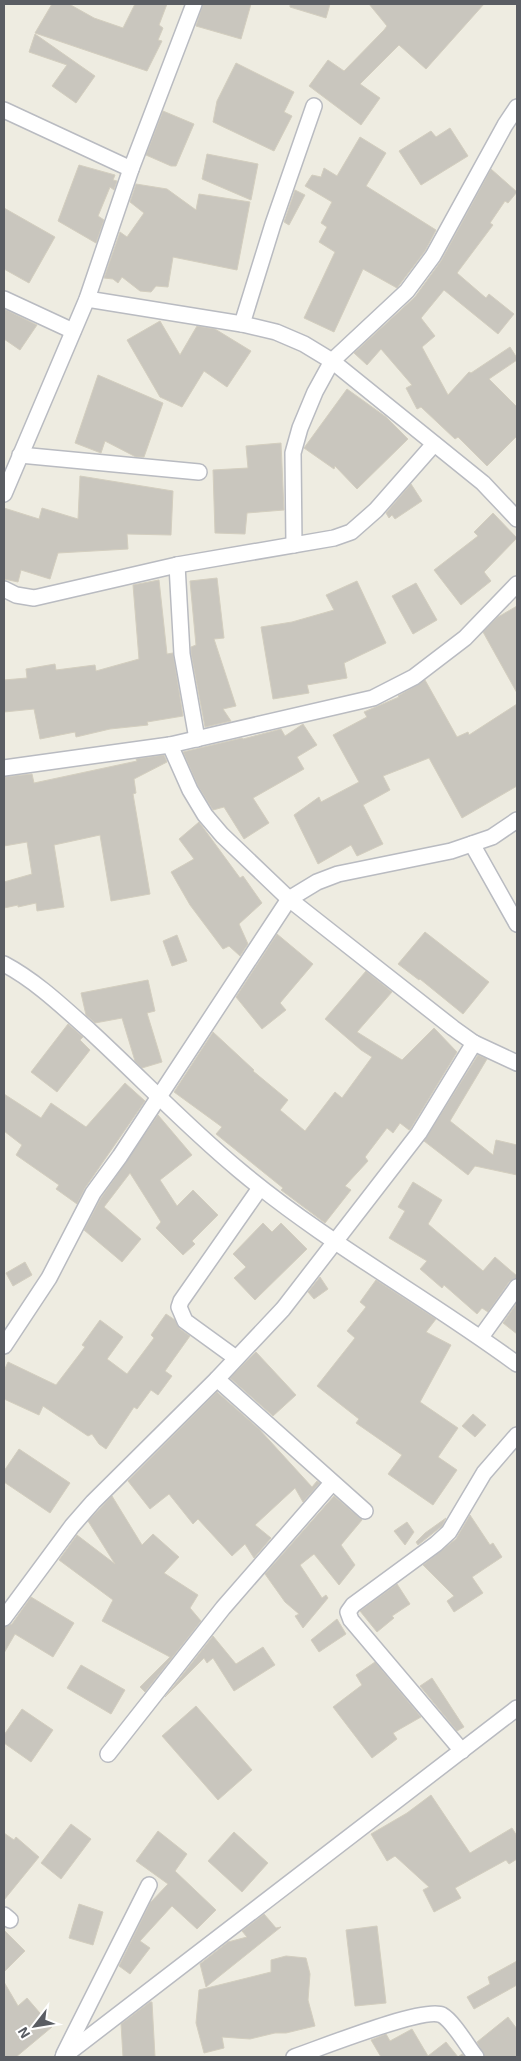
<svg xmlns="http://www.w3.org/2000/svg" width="521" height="2061" viewBox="0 0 521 2061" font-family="'Exo 2',sans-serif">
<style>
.building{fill:#c9c6be;stroke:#d3cebf}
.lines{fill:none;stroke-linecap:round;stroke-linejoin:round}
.street-casing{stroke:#b9bbc1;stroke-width:18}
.street{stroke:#fff;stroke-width:15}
</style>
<rect width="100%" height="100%" fill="#eeece1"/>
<!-- building -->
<g class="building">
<path d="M52 4H69L94 18 123 28 135 4H167L159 25 163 28 158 40 162 41 147 71 35 33Z"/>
<path d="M203 4H251L241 39 196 26Z"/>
<path d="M290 4H330L326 18 290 7Z"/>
<path d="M369 4H484L426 69 399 45 360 84 380 98 361 125 309 86 328 60 344 71 384 30 387 26Z"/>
<path d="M35 34 95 76 76 103 52 86 67 65 29 52Z"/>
<path d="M236 63 294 92 284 112 292 116 274 151 213 122 217 101Z"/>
<path d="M163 111 194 124 176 166H171L146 155Z"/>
<path d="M450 128 468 156 421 185 399 151 431 131 436 137Z"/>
<path d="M360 137 386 153 366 186 436 230 425 251 397 288 363 269 334 332 304 318 335 252 319 242 327 227 321 223 332 202 305 186 312 175 321 177 324 168 337 176Z"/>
<path d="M207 154 258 164 251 200 202 179Z"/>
<path d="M79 165 115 175 113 180 117 181 114 190 110 187 98 216 104 220 96 243 58 221Z"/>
<path d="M491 169 517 192 508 203 505 201 490 223 493 225 457 273 486 298 489 294 514 314 498 334 444 290 421 318 435 336 422 347 448 395 469 372 471 373 510 347 517 358V360L489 379 517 407V436L487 466 458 437 455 439 421 407 417 409 406 388 412 385 381 349 367 365 354 353 415 297 441 261Z"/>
<path d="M136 184 167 189 196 210 199 194 250 202 237 270 173 257 168 287 156 286 151 292 140 291 122 277 118 283 113 279 104 278 120 232 127 237 144 213 130 202Z"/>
<path d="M295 190 305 195 289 225 284 222Z"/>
<path d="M4 208 55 237 29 283 4 269Z"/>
<path d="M4 309 37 325 20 350 4 339Z"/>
<path d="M160 321 180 355 197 326 215 329 251 351 227 387 204 371 182 407 160 397 127 340Z"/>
<path d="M98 375 163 403 144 457H136L105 441 101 453 75 443Z"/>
<path d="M347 389 386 417 408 439 357 489 335 466 334 469 304 448Z"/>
<path d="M281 443 284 510 247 513 245 534 215 533 213 470 248 468 246 446Z"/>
<path d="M80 476 173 491 171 535 127 534 128 549 58 553 50 579 21 570 18 582 4 579V508L39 519 42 508 78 519Z"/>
<path d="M411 484 422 501 395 519 392 515 389 518 386 513Z"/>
<path d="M493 513 517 538 484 572 491 581 461 605 434 570 478 536 474 532Z"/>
<path d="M217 578 224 638 214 639 236 706 223 709 231 721 205 727 191 653V647L196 645 190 581Z"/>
<path d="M159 580 167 654 173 653 183 716 147 722 148 725 110 729 76 737 75 732 40 739 34 709 4 712V680L27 678 26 669 55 664 56 670 95 665 96 671 139 659 133 585Z"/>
<path d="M357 581 386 643 344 663 347 678 307 685 309 693 273 699 261 627 292 622 334 610 326 595Z"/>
<path d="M416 583 437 620 413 634 392 596Z"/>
<path d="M517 606V693L483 632 498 617Z"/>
<path d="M425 680 457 737 468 732 469 735 517 704V786L462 818 429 758 383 776 390 790 363 805 383 844 357 856 351 845 318 864 294 815 319 797 321 802 359 782 333 735 367 717 364 712 399 697 398 696Z"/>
<path d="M303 724 317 745 297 757 304 769 253 798 269 823 244 839 224 807 213 810 198 786 183 752 242 738 243 739 281 729 285 736Z"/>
<path d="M164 755 167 762 134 779 136 793 133 794 150 894 111 901 100 835 54 845 64 907 37 911 36 903 18 907V905L4 908V882L32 874 27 842 4 846V777L32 774 34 783 137 761 136 759Z"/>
<path d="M199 822 240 878 243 876 262 903 239 924 248 944 240 956 229 946 223 949 190 905 171 872 194 859 179 839Z"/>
<path d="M425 932 489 982 463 1014 420 979 419 980 398 964Z"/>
<path d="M277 934 313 964 280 1003 286 1010 262 1029 236 997Z"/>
<path d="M177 935 187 961 172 966 163 941Z"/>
<path d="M366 971 392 992 357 1032 402 1060 434 1028 457 1052 411 1128 409 1130 400 1123 393 1133 387 1128 365 1157 368 1161 345 1186 351 1190 325 1223 281 1190 283 1188 216 1134 222 1127 174 1092 213 1032 254 1070 253 1071 288 1100 280 1110 305 1131 335 1092 342 1098 372 1057 361 1050 325 1019Z"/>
<path d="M148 980 155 1011 147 1013 162 1062 142 1068 135 1061 122 1018 95 1023 86 1015 81 993Z"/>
<path d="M68 1024 83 1037 80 1040 90 1050 57 1092 31 1072Z"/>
<path d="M478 1055 487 1059 450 1121 493 1155 496 1140 517 1145V1175L475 1166 468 1175 424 1141Z"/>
<path d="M125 1083 145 1101 85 1188 77 1204 56 1189 59 1185 16 1155 22 1145 4 1131V1094L41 1118 51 1103 86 1127Z"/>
<path d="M158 1115 192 1155 160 1180 177 1206 193 1190 218 1215 192 1241 195 1244 183 1255 156 1228 161 1222 130 1173 104 1207 141 1239 122 1262 84 1230 101 1198Z"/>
<path d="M413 1182 442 1200 428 1224 483 1271 495 1257 517 1276V1278L509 1282 488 1312 482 1308 477 1314 444 1285 442 1288 420 1269 427 1261 389 1238 405 1211 398 1207Z"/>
<path d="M263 1223 272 1232 281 1223 307 1249 255 1300 234 1278 246 1267 233 1254Z"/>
<path d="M25 1262 32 1275 13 1286 6 1273Z"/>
<path d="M320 1277 328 1289 314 1299 308 1292Z"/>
<path d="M376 1280 436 1319 426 1332 451 1345 420 1402 458 1428 438 1457 457 1470 433 1505 388 1474 402 1455 356 1423 359 1419 317 1386 355 1338 347 1331 366 1307 360 1302Z"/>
<path d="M517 1303V1334L503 1323Z"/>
<path d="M166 1314 175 1320 180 1329 190 1336 165 1371 172 1376 158 1395 151 1390 137 1409 134 1407 106 1449 99 1444 92 1434 88 1436 43 1406 39 1415 4 1399V1371L8 1362 56 1385 85 1347 82 1345 100 1320 123 1337 107 1359 127 1374 154 1338 151 1335Z"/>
<path d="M256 1352 296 1395 273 1416 230 1378Z"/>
<path d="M217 1392 259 1429 312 1487 317 1481 320 1483 303 1502 295 1488 255 1525 271 1538 254 1558 245 1544 232 1556 198 1519 193 1524 169 1494 150 1509 128 1481Z"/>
<path d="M473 1414 486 1425 475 1437 462 1426Z"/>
<path d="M19 1449 70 1483 50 1513 4 1482V1471Z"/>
<path d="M112 1496 142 1545 153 1534 179 1557 164 1573 198 1595 190 1608 201 1621 145 1692 140 1687 170 1657 102 1621 113 1600 59 1560 77 1535 115 1564 88 1521Z"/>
<path d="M334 1496 362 1520 341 1545 355 1565 339 1585 314 1554 300 1565 322 1598 326 1595 328 1598 303 1628 295 1616 299 1614 285 1602 265 1574Z"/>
<path d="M470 1515 490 1545 493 1543 502 1557 472 1577 483 1593 454 1612 447 1601 454 1596 423 1565 456 1539Z"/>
<path d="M446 1518 442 1526 418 1545 416 1542 425 1533Z"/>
<path d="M407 1522 414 1532 405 1545 394 1531Z"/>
<path d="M397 1584 410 1604 392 1616 394 1618 377 1632 360 1611Z"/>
<path d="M31 1597 74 1623 53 1657 15 1634 4 1653V1627L12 1624Z"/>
<path d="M337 1619 346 1634 319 1652 311 1640Z"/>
<path d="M213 1636 236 1664 263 1647 275 1665 234 1691 213 1658 207 1663 204 1658 165 1697Z"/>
<path d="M375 1662 421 1717 393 1733 397 1739 372 1758 333 1707 362 1685 356 1675Z"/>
<path d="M81 1665 125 1690 111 1714 67 1688Z"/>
<path d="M432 1678 464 1727 457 1731 420 1686Z"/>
<path d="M196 1706 252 1770 218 1800 162 1736Z"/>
<path d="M22 1709 53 1730 31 1762 4 1743V1735Z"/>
<path d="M431 1795 470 1853 512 1828 517 1836V1859L509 1864 506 1860 455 1888 461 1898 434 1912 423 1890 429 1887 395 1856 387 1861 371 1834 407 1813Z"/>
<path d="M71 1824 91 1839 61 1879 41 1863Z"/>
<path d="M158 1831 187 1854 175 1871 216 1910 197 1929 172 1906 140 1941 150 1948 130 1974 119 1966 150 1903 168 1884 136 1861Z"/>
<path d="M234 1832 268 1863 242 1892 208 1861Z"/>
<path d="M4 1833 14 1840 16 1837 39 1857 4 1900Z"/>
<path d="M79 1904 103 1912 93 1945 69 1938Z"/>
<path d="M264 1914 276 1928 281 1927 206 1987 200 1964 228 1942 247 1937 242 1931Z"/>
<path d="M377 1926 386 2003 355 2006 346 1930Z"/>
<path d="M4 1930 25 1951 4 1972Z"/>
<path d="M286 1956 306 1958 310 1974 308 2000 315 2026 286 2033H275L250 2039 222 2037 224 2048 204 2053 196 2023 199 1990 271 1972V1960Z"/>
<path d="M517 1961V1985L474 2009 467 1997 490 1984 488 1977Z"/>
<path d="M4 1982 18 2006 27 1998 52 2027 16 2057H4Z"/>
<path d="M150 2002H152L155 2057H123L121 2024Z"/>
<path d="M508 2017 517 2029V2057H485L477 2042Z"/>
<path d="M412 2029 428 2056 446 2042 458 2057 462 2054 465 2057H381L371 2040 386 2034 390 2041Z"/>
</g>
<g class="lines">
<defs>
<g id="street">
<path d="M4 110 131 169"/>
<path d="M4 299 73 331"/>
<path d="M87 299 242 324 276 332 304 344 332 361 483 483 517 519"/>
<path d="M242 324 273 224 314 106"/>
<path d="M20 455 199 472"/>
<path d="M4 494 87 299 131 169 194 4"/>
<path d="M294 545 293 453 300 428 315 392 332 361 407 291 433 256 505 125 517 107"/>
<path d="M177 565 182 654 197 739"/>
<path d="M4 589 16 595 34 598 177 565 334 538 351 532 376 510 434 444"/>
<path d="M170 745 190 790 205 815 222 835 289 899 453 1028 474 1043 517 1063"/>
<path d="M4 768 170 745 373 698 414 677 465 638 517 584"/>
<path d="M472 844 517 924"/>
<path d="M4 964C36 981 63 1007 90 1031 140 1077 187 1127 239 1170 326 1243 426 1297 517 1364"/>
<path d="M481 1337 517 1287"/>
<path d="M4 1346 49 1278 93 1193 120 1156 289 899 317 882 338 874 451 851 492 837 517 820"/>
<path d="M236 1358 185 1321 179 1307 181 1301 260 1188"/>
<path d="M217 1379 365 1511"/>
<path d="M4 1618 72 1526 93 1502 217 1379 283 1309 419 1133 474 1043"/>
<path d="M462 1751 351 1620 348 1612 353 1605 436 1544 449 1532 484 1473 517 1435"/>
<path d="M108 1754 223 1608 332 1483"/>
<path d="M4 1915 10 1920"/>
<path d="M64 2054 149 1885"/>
<path d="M63 2057 517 1708"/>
<path d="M294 2057C318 2049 424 2006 442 2015 453 2021 468 2047 476 2057"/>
</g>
</defs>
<!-- street casing -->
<use href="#street" class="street-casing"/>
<!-- street -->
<use href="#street" class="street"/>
</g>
<!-- border -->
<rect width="521" height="2061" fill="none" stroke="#5a5d63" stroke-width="10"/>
<!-- north arrow -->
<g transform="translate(35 2026) rotate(239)" stroke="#ffffff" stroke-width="4" paint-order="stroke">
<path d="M0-4L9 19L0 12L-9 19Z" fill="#5a5d63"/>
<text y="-8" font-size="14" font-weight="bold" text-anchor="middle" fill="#5a5d63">N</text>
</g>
</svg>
